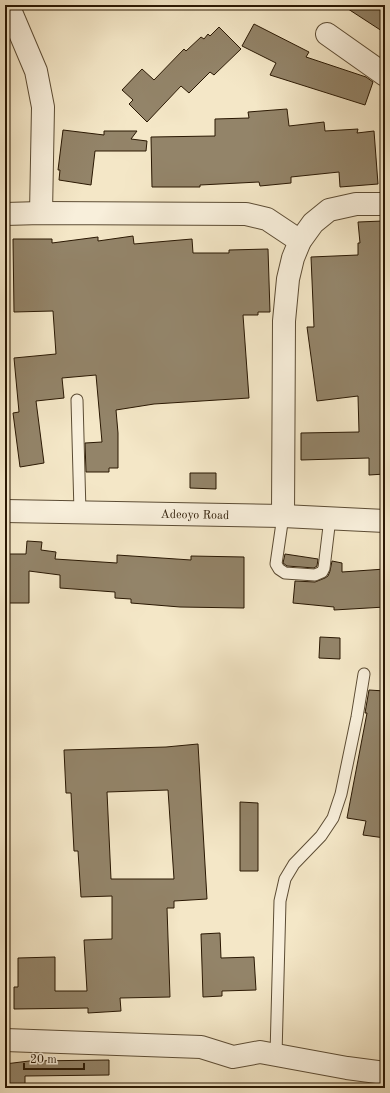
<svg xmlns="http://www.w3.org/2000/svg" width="390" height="1093" viewBox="0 0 390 1093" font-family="'Old Standard TT',serif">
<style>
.building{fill:#938469;stroke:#2a1803;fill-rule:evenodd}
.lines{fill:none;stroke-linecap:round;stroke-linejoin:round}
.lane-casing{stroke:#5c4c34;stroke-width:13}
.street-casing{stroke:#5c4c34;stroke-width:24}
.lane{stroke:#f8efdb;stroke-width:11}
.street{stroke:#f8efdb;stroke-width:22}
.labels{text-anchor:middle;stroke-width:3.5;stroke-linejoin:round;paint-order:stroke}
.street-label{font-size:12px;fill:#2a1803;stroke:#f8efdb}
</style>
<rect width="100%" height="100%" fill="#f4e7c7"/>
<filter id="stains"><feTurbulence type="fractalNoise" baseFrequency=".005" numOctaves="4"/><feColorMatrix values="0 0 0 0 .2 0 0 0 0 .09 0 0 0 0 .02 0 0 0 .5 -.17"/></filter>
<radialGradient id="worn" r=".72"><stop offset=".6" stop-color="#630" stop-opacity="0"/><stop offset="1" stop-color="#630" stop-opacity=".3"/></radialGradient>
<!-- building -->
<g class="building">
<path d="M342 5H385V33Z"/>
<path d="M254 24 309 52 306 57 366 77 373 82 365 105 270 75 276 63 242 46Z"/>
<path d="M219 27 241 49 214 75 210 72 189 93 181 86 147 122 129 104 133 100 122 90 142 69 154 80 184 49 186 51 201 37 204 39 208 34 210 36Z"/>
<path d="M287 109 289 126 324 122 325 131 358 129 357 133 374 131 378 184 340 187 339 172 291 177V183L260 186 259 182 200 185V187H152L151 137 215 136V119L249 118 248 112Z"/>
<path d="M63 130 104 135V131H137L131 139 147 141 146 151H95L91 185 59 180 60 170H58Z"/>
<path d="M383 221V233H385V474L369 475V458L301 460V433L359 432 358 396 317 401 307 327H314L311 257 358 255V243H360L358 222Z"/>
<path d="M133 236 134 244 192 239 193 253H229V250L268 249 270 312H258V315H243L249 398 154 404 116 410 118 433V468H109V472H86L85 443 102 442 96 375 62 378 64 398 36 401 44 463 20 467 13 413 19 412 14 358 56 354 53 311 14 312 13 239H52V243L98 237V241Z"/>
<path d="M190 473H216V489L190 488Z"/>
<path d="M27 541 42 542 41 550 56 552 55 559 117 563V555L191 560V556L244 557V608L180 607 131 603V599L115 598V592L60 588V575L29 571V603H5V554H26Z"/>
<path d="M285 554 318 559 317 566 314 568 287 566 283 563Z"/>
<path d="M332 561 342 563V572L385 569V607L334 610V607L293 603 295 581 315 582 325 578 328 576 330 571Z"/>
<path d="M320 637 340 638V659L319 658Z"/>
<path d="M369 690 385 691V838L363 835 366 821 347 818 367 713H365Z"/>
<path d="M198 744 207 899 174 901V908H167L170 997 120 998 121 1011 88 1013V1008L14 1009V987H18V958L55 957V991H87L84 940 112 939V896L81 897 78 851H74L71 793H66L64 750 166 747ZM168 790 174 879H111L107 792Z"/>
<path d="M240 802 258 803V871H240Z"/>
<path d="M220 933 221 958 254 957 256 990 222 991V996L203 997 201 934Z"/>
<path d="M109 1060V1075L25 1076V1084L5 1086V1064L29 1061Z"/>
</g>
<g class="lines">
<defs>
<g id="lane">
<path d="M77 400 80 512"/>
<path d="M283 516 276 564 279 569 285 573 315 575 322 572 324 568 330 518"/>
<path d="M276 1055 280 901 285 879 294 864 321 836 333 818 341 794 357 717 364 674"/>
</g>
<g id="street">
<path d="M8 5 36 71 43 107 41 213"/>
<path d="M327 34 385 75"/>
<path d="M5 214 41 213 246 214 267 219 300 241"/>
<path id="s1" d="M5 511 283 516 385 521"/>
<path d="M283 516 284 321 288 279 293 258 300 241 313 223 329 210 356 204H385"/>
<path d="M5 1040 201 1047 233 1057 260 1052 347 1068 385 1073"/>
</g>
</defs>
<!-- lane casing -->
<use href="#lane" class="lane-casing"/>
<!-- street casing -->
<use href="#street" class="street-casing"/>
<!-- lane -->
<use href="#lane" class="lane"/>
<!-- street -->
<use href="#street" class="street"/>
</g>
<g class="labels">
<!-- street labels -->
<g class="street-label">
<text dy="4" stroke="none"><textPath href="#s1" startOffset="190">Adeoyo Road</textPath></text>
</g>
</g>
<!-- margin -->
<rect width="390" height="1093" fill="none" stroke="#f4e7c7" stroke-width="20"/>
<rect x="6" y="6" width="378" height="1081" fill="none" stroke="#2a1803" stroke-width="2"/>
<rect x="10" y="10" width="370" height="1073" fill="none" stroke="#2a1803"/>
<!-- scale -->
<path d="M24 1063v6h60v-6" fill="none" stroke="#2a1803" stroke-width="2"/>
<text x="30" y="1063" font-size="12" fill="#2a1803" stroke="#f8efdb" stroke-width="3" paint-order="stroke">20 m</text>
<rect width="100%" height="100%" filter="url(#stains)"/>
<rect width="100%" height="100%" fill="url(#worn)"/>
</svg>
